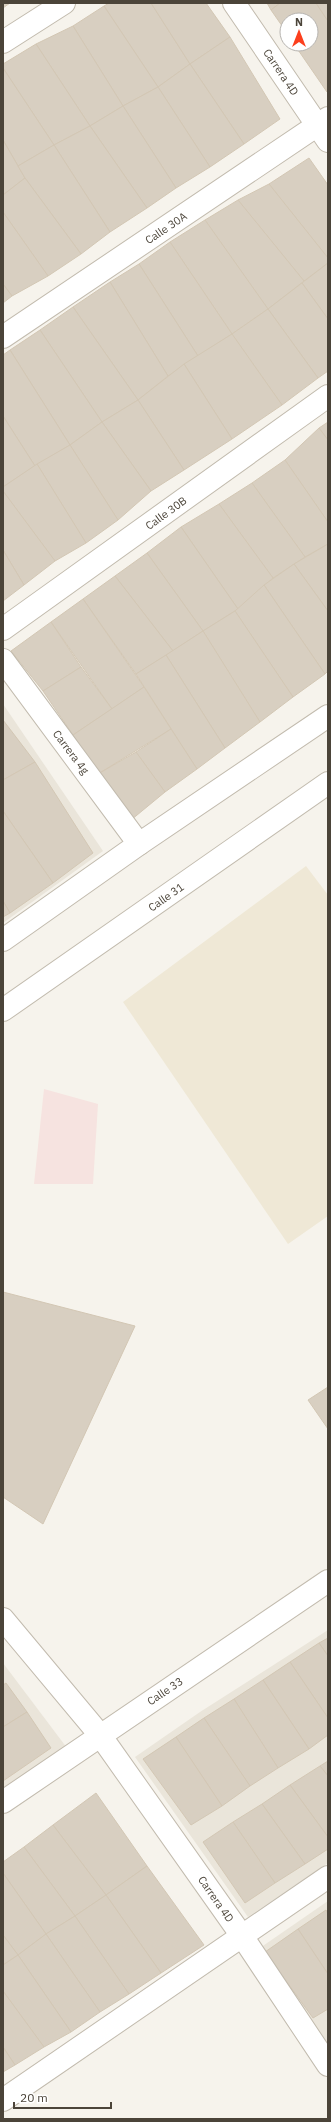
<svg xmlns="http://www.w3.org/2000/svg" width="331" height="2122" viewBox="0 0 331 2122" font-family="'IBM Plex Sans',sans-serif">
<style>
.residential{fill:#eae5da}
.education{fill:#efe8d6}
.medical{fill:#f6e3e0}
.building{fill:#d8cfc1;stroke:#d3c7b4}
.lines{fill:none;stroke-linecap:round;stroke-linejoin:round}
.minor-casing{stroke:#c2bbae;stroke-width:24}
.minor{stroke:#fff;stroke-width:22}
.labels{text-anchor:middle;stroke-width:3;stroke-linejoin:round;paint-order:stroke}
.street-label{font-size:11px;fill:#4b4439;stroke:#fff}
</style>
<rect width="100%" height="100%" fill="#f6f3ec"/>
<!-- residential -->
<g class="residential">
<path d="M3 704 103 851 3 923Z"/>
<path d="M328 1630V1863L248 1917 135 1757 200 1712Z"/>
<path d="M3 1663 67 1748 3 1791Z"/>
<path d="M328 1901V2052L257 1950Z"/>
</g>
<!-- education -->
<path class="education" d="M306 866 328 895V1216L288 1244 123 1002Z"/>
<!-- medical -->
<path class="medical" d="M44 1089 98 1104 93 1184H34Z"/>
<!-- building -->
<g class="building">
<path d="M3 3H10L3 8Z"/>
<path d="M109 3H151L190 64 158 87 104 6Z"/>
<path d="M151 3H206L230 37 190 64Z"/>
<path d="M267 3H280L271 10Z"/>
<path d="M280 3H316L328 21 327 92 294 44H311V20H287V33L271 10Z"/>
<path d="M316 3H328V21Z"/>
<path d="M104 6 158 87 123 106 73 26Z"/>
<path d="M73 26 123 106 90 126 36 44Z"/>
<path d="M230 37 280 119 244 144 190 64Z"/>
<path d="M36 44 90 126 54 145 3 68V64Z"/>
<path d="M190 64 244 144 210 167 158 87Z"/>
<path d="M3 68 54 145 18 166 3 140Z"/>
<path d="M158 87 210 167 176 188 123 106Z"/>
<path d="M123 106 176 188 147 208 90 126Z"/>
<path d="M90 126 147 208 110 232 54 145Z"/>
<path d="M3 140 25 178 3 195Z"/>
<path d="M54 145 110 232 81 254 25 178 18 166Z"/>
<path d="M309 158 328 185V258L269 184Z"/>
<path d="M25 178 81 254 48 276 3 212V195Z"/>
<path d="M269 184 328 258V263L304 281 238 200Z"/>
<path d="M238 200 304 281 268 309 205 220Z"/>
<path d="M3 212 48 276 12 296 3 284Z"/>
<path d="M205 220 268 309 232 334 170 242Z"/>
<path d="M170 242 232 334 198 356 139 264Z"/>
<path d="M328 263V319L302 283Z"/>
<path d="M139 264 198 356 168 376 110 282Z"/>
<path d="M110 282 168 376 138 400 73 307Z"/>
<path d="M302 283 328 319V371L318 378 268 309Z"/>
<path d="M3 284 12 296 3 303Z"/>
<path d="M73 307 138 400 102 422 40 330Z"/>
<path d="M268 309 318 378 282 405 232 334Z"/>
<path d="M40 330 102 422 70 445 10 350Z"/>
<path d="M232 334 282 405 232 439 184 364Z"/>
<path d="M10 350 70 445 35 466 3 416V355Z"/>
<path d="M184 364 232 439 184 470 138 400Z"/>
<path d="M138 400 184 470 151 491 102 422Z"/>
<path d="M3 416 35 466 3 487Z"/>
<path d="M102 422 151 491 118 520 70 445Z"/>
<path d="M328 422V440L319 428Z"/>
<path d="M319 428 328 440V522L285 460Z"/>
<path d="M70 445 118 520 86 543 37 464Z"/>
<path d="M285 460 328 522V544L305 557 252 483Z"/>
<path d="M37 464 86 543 55 561 3 491V487Z"/>
<path d="M252 483 305 557 273 578 219 504Z"/>
<path d="M3 491 55 561 24 585 3 550Z"/>
<path d="M219 504 273 578 238 609 181 527Z"/>
<path d="M181 527 238 609 203 631 147 553Z"/>
<path d="M328 544V611L294 564Z"/>
<path d="M3 550 24 585 3 601Z"/>
<path d="M147 553 203 631 173 651 115 576Z"/>
<path d="M294 564 328 611V671L325 674 264 585Z"/>
<path d="M115 576 173 651 136 674 83 599Z"/>
<path d="M264 585 325 674 293 697 235 611Z"/>
<path d="M83 599 144 687 112 709 51 622Z"/>
<path d="M235 611 293 697 260 722 203 631Z"/>
<path d="M51 622 81 667 43 691 11 651Z"/>
<path d="M203 631 260 722 225 748 166 655Z"/>
<path d="M166 655 225 748 197 769 136 674Z"/>
<path d="M81 667 112 709 73 735 43 691Z"/>
<path d="M144 687 171 729 98 774 73 735Z"/>
<path d="M3 720 35 762 3 780Z"/>
<path d="M171 729 197 769 165 792 136 752Z"/>
<path d="M136 752 165 792 131 820 98 774Z"/>
<path d="M35 762 93 853 53 883 3 811V780Z"/>
<path d="M3 811 53 883 10 913 3 901Z"/>
<path d="M3 901 10 913 3 917Z"/>
<path d="M3 1292 135 1326 43 1524 3 1497Z"/>
<path d="M328 1387V1429L308 1400Z"/>
<path d="M328 1638V1656L319 1643Z"/>
<path d="M319 1643 328 1656V1718L290 1662Z"/>
<path d="M290 1662 328 1718V1735L309 1749 263 1680Z"/>
<path d="M263 1680 309 1749 278 1768 234 1699Z"/>
<path d="M6 1683 27 1712 3 1727V1685Z"/>
<path d="M234 1699 278 1768 250 1786 204 1718Z"/>
<path d="M27 1712 51 1748 3 1781V1727Z"/>
<path d="M204 1718 250 1786 222 1806 176 1737Z"/>
<path d="M176 1737 222 1806 191 1825 143 1759Z"/>
<path d="M328 1761V1776L320 1766Z"/>
<path d="M320 1766 328 1776V1837L290 1785Z"/>
<path d="M290 1785 328 1837V1849L305 1864 262 1804Z"/>
<path d="M96 1793 147 1866 106 1895 53 1825Z"/>
<path d="M262 1804 305 1864 275 1883 233 1822Z"/>
<path d="M233 1822 275 1883 245 1903 203 1842Z"/>
<path d="M53 1825 106 1895 75 1916 24 1847Z"/>
<path d="M24 1847 75 1916 46 1934 3 1873V1862Z"/>
<path d="M147 1866 204 1945 161 1973 106 1895Z"/>
<path d="M3 1873 46 1934 18 1955 3 1935Z"/>
<path d="M106 1895 161 1973 129 1994 75 1916Z"/>
<path d="M326 1910 328 1914V1974L298 1929Z"/>
<path d="M75 1916 129 1994 100 2012 46 1934Z"/>
<path d="M298 1929 328 1974V2009L313 2018 265 1952Z"/>
<path d="M46 1934 100 2012 71 2032 18 1955Z"/>
<path d="M3 1935 18 1955 3 1965Z"/>
<path d="M18 1955 71 2032 44 2047 3 1991V1965Z"/>
<path d="M3 1991 44 2047 15 2065 3 2047Z"/>
<path d="M3 2047 15 2065 3 2072Z"/>
</g>
<g class="lines">
<defs>
<g id="minor">
<path d="M234 3 328 141"/>
<path d="M3 42 64 3"/>
<path d="M3 337 328 118"/>
<path d="M3 629 328 396"/>
<path d="M3 660 139 844"/>
<path d="M3 940 139 844 328 716"/>
<path d="M3 1010 328 783"/>
<path d="M3 1619 100 1735 242 1936 328 2065"/>
<path d="M3 1802 328 1581"/>
<path d="M3 2100 328 1877"/>
</g>
</defs>
<!-- minor casing -->
<use href="#minor" class="minor-casing"/>
<!-- minor -->
<use href="#minor" class="minor"/>
</g>
<g class="labels">
<!-- street labels -->
<g class="street-label">
<text transform="translate(281 72) rotate(56)" y="4">Carrera 4D</text>
<text transform="translate(166 228) rotate(-34)" y="4">Calle 30A</text>
<text transform="translate(166 513) rotate(-36)" y="4">Calle 30B</text>
<text transform="translate(71 752) rotate(53)" y="4">Carrera 4g</text>
<text transform="translate(166 897) rotate(-35)" y="4">Calle 31</text>
<text transform="translate(165 1691) rotate(-34)" y="4">Calle 33</text>
<text transform="translate(216 1899) rotate(55)" y="4">Carrera 4D</text>
</g>
</g>
<!-- border -->
<rect width="331" height="2122" fill="none" stroke="#4b4439" stroke-width="8"/>
<!-- north arrow -->
<g transform="translate(299 32)"><circle r="19" fill="#ffffff" stroke="#b7b4b0"/>
<path d="M0-3L7 15L0 10L-7 15Z" fill="#fc3f1d"/>
<text y="-6" font-size="11" font-weight="bold" text-anchor="middle" fill="#4b4439">N</text>
</g>
<!-- scale -->
<path d="M14 2102v6h97v-6" fill="none" stroke="#4b4439" stroke-width="2"/>
<text x="20" y="2102" font-size="12" fill="#4b4439" stroke="#ffffff" stroke-width="3" paint-order="stroke">20 m</text>
</svg>
